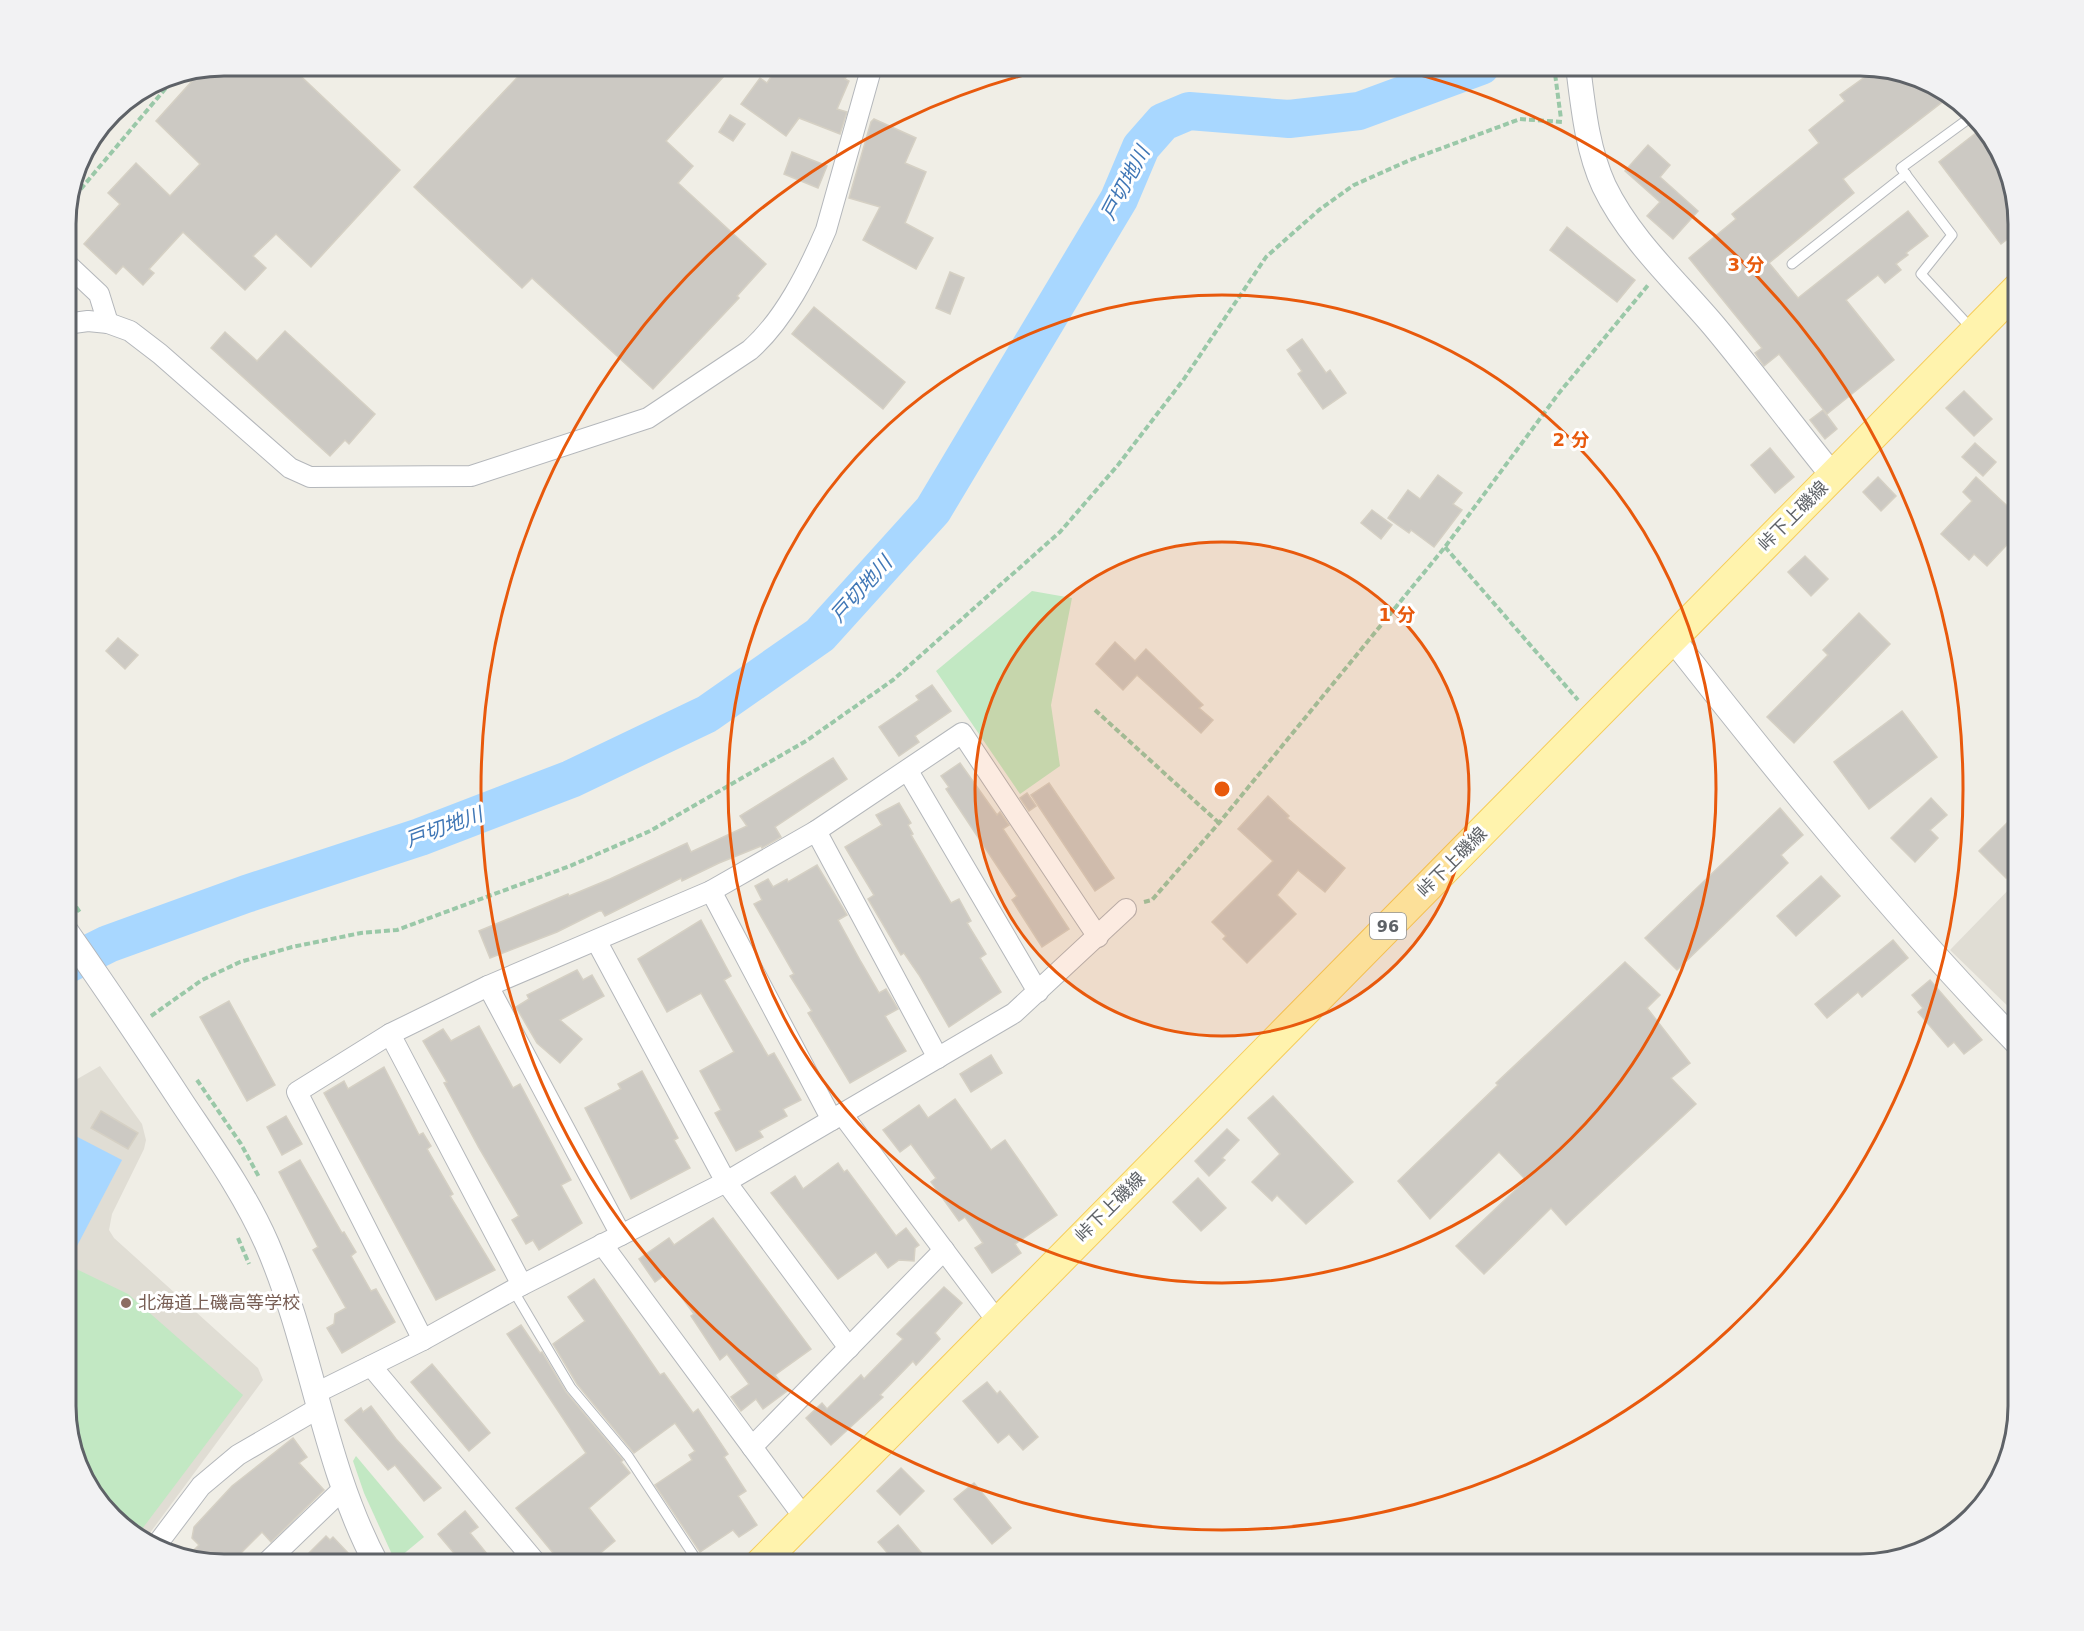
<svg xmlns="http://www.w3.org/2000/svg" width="2084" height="1631" viewBox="0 0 2084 1631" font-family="'DejaVu Sans','Noto Sans JP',sans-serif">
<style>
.education{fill:#e0ddd4}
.green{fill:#c2e8c3}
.water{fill:#a8d7ff}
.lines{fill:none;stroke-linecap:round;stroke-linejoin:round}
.river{stroke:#a8d7ff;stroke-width:38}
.building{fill:#ccc9c3;stroke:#d5d0c4;stroke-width:1.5}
.service-casing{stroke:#b4b7bb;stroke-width:11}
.minor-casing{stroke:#b4b7bb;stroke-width:22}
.tertiary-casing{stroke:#b4b7bb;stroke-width:26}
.primary-casing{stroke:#f6cd5a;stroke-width:32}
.path{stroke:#9ac8a8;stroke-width:4;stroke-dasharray:6 3;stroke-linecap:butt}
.service{stroke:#fff;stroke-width:9}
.minor{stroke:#fff;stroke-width:20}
.tertiary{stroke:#fff;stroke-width:24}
.primary{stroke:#fff3ad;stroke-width:30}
.ring{fill:none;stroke:#e8590c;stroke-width:3}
.education-dot{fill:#8d6e63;stroke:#fff;stroke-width:2}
.labels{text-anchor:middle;stroke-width:6;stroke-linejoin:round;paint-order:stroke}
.shield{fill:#fff;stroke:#8e9195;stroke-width:1.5}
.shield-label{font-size:16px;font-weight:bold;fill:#5e6267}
.street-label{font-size:18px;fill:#5e6267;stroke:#fff}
.education-label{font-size:18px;fill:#785e54;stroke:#fff;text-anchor:start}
.water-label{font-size:20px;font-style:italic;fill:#4077b6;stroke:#fff}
.rim{fill:none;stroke:#5e6267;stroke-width:3}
.centre{fill:#e8590c;stroke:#fff;stroke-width:3}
.ring-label{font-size:18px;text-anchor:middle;font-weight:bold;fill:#e8590c;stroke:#fff;stroke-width:6;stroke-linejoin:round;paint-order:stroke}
</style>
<rect width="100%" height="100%" fill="#f0eee6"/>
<!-- education -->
<g class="education">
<path d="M2018 880V1016L1950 950Z"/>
<path d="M100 1066 142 1124 146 1140 144 1149 112 1214 109 1230 114 1238 258 1368 263 1380 144 1541 128 1532 82 1477 66 1417V1088L72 1082Z"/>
</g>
<!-- green -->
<g class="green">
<path d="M1032 591 1072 598 1051 705 1060 766 1020 794 936 671Z"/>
<path d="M66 1264 128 1294 243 1395 136 1537 128 1532 82 1477 66 1417Z"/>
<path d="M356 1456 424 1537 395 1561 364 1493 353 1461Z"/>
</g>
<!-- water -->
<path class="water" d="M66 1131 122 1160 77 1246 66 1240Z"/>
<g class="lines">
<!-- river -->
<path class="river" d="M66 965 108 944 246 894 420 837 571 779 707 714 820 635 933 510 1119 199 1141 147 1163 122 1189 111 1289 119 1359 111 1481 66"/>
</g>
<!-- building -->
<g class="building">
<path d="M224 66H290L400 170 311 267 276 234 253 256 266 268 245 290 183 232 149 269 154 273 143 285 123 266 116 274 84 244 120 204 108 193 136 163 170 196 200 164 156 121 202 70Z"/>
<path d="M528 66H733L666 141 693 166 678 183 766 264 737 296 739 298 653 389 532 278 522 288 414 187Z"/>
<path d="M778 66H852L845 79 849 81 837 109 847 112 840 134 799 118 786 136 741 104 760 78 767 83Z"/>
<path d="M1876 69 1911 75 1950 96 1843 179 1854 193 1769 263 1798 298 1908 211 1928 236 1906 253 1908 255 1896 264 1901 270 1885 283 1878 275 1846 300 1894 360 1827 414 1779 354 1764 366 1755 353 1762 348 1689 258 1736 219 1732 214 1819 143 1809 130 1845 101 1840 95Z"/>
<path d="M730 115 745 124 733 141 719 132Z"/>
<path d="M874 119 916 138 905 163 926 172 905 223 933 238 916 269 863 240 880 207 849 198 871 122Z"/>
<path d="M1981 129 2002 155 2018 224V231L2001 244 1939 162Z"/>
<path d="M1648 145 1670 165 1660 177 1698 211 1673 239 1647 216 1660 202 1625 171Z"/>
<path d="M792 152 827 166 818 188 784 174Z"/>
<path d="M1567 227 1635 280 1617 302 1550 250Z"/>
<path d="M950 272 964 278 950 314 936 308Z"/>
<path d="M814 307 905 382 883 409 792 334Z"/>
<path d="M285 331 375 414 349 444 345 440 330 456 211 348 225 332 257 361Z"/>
<path d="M1302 339 1326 373 1330 370 1346 393 1323 409 1298 374 1302 371 1287 350Z"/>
<path d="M1964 391 1992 419 1974 436 1946 408Z"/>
<path d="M1823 410 1837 429 1825 439 1810 420Z"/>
<path d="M1975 443 1996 462 1983 476 1962 457Z"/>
<path d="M1770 448 1794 477 1775 493 1751 465Z"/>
<path d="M1438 475 1462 493 1453 504 1462 510 1434 547 1411 530 1409 533 1388 518 1408 490 1420 499Z"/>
<path d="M1878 477 1896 496 1881 511 1863 492Z"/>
<path d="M1976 477 2018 516V533L1987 566 1974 554 1969 560 1941 534 1972 501 1963 492Z"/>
<path d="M1372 510 1392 525 1381 539 1361 523Z"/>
<path d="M1805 556 1828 579 1811 596 1788 572Z"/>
<path d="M1859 613 1890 644 1794 743 1767 717 1828 655 1823 650Z"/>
<path d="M118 638 138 655 125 669 106 651Z"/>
<path d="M1115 642 1135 661 1146 649 1203 705 1199 708 1213 720 1201 733 1137 675 1123 690 1096 664Z"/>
<path d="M932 685 951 711 915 736 919 742 899 756 879 727 919 700 916 696Z"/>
<path d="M1902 711 1937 757 1869 809 1834 762Z"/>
<path d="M833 758 847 779 775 827 781 837 762 848 761 846 719 863 682 881 681 878 605 916 602 911H599L557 932 490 958 479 931 568 894 569 896 610 879 687 843 691 852 747 826 740 816Z"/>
<path d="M960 763 997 815 1000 812 1009 825 1003 829 1069 929 1042 947 1012 900 1017 896 946 789 949 787 941 776Z"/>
<path d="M1049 783 1114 878 1095 891 1031 795Z"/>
<path d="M1027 793 1036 806 1029 811 1020 798Z"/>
<path d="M1268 796 1289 816 1287 818 1345 868 1325 892 1298 870 1277 895 1296 914 1247 963 1223 939 1226 936 1212 922 1273 861 1238 829Z"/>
<path d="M1931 798 1947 815 1930 830 1938 838 1915 862 1891 838Z"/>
<path d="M899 803 911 823 908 825 913 834 911 835 951 903 959 899 971 921 967 923 986 954 980 958 1001 992 949 1027 919 975 904 953 901 955 868 899 874 895 845 847 882 825 876 815Z"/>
<path d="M1780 808 1803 835 1781 855 1788 863 1677 970 1645 938Z"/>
<path d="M2018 812V866L2006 878 1979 851Z"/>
<path d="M817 865 847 915 838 920 861 962 879 993 886 989 898 1009 885 1016 906 1051 850 1083 808 1013 812 1011 790 976 794 974 754 904 762 900 755 886 768 879 773 887 787 879 788 882Z"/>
<path d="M1821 876 1840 896 1796 936 1777 916Z"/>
<path d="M701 920 731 976 724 980 768 1056 774 1053 801 1100 783 1109 787 1116 759 1131 763 1137 736 1151 715 1113 721 1110 700 1071 734 1052 701 993 667 1012 638 959Z"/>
<path d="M1893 940 1908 958 1862 997 1858 992 1827 1018 1815 1004Z"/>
<path d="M1625 962 1660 995 1647 1008 1690 1063 1671 1078 1696 1104 1566 1225 1551 1208 1484 1274 1456 1246 1526 1180 1499 1152 1430 1219 1398 1181 1498 1085 1496 1083Z"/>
<path d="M577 970 583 980 592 975 604 996 560 1020 582 1039 560 1063 537 1043 516 1007 529 999 527 995Z"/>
<path d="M1930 980 1982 1040 1964 1054 1954 1042 1948 1047 1918 1012 1923 1008 1912 995Z"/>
<path d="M229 1001 275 1085 247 1101 200 1017Z"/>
<path d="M479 1026 513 1088 520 1084 571 1180 561 1185 582 1223 539 1250 533 1240 526 1244 512 1220 519 1216 479 1148 444 1083 447 1082 423 1041 443 1029 451 1041Z"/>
<path d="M991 1055 1002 1073 971 1092 960 1074Z"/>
<path d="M384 1067 419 1135 423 1133 431 1146 427 1149 453 1194 450 1196 495 1270 436 1300 324 1093 344 1081 348 1089Z"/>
<path d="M642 1071 678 1138 674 1140 690 1168 631 1199 585 1108 621 1089 618 1084Z"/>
<path d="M1273 1096 1353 1182 1306 1224 1277 1195 1272 1201 1252 1182 1280 1154 1248 1118Z"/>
<path d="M955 1099 991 1150 1005 1140 1057 1215 1015 1244 1021 1253 992 1273 975 1248 983 1243 965 1217 959 1221 931 1182 936 1178 911 1144 900 1152 883 1130 919 1105 928 1118Z"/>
<path d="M101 1111 138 1133 128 1149 91 1128Z"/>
<path d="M286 1116 302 1144 282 1155 267 1127Z"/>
<path d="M1227 1129 1239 1140 1222 1158 1225 1160 1209 1176 1195 1161Z"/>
<path d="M300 1160 342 1233 344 1232 356 1252 351 1256 371 1291 376 1289 395 1322 342 1353 327 1328 334 1324 335 1314 346 1308 313 1250 318 1247 279 1172Z"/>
<path d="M838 1163 844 1172 847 1170 896 1236 906 1228 919 1245 915 1248 914 1261 899 1260 888 1268 876 1252 838 1279 771 1193 795 1176 803 1189Z"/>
<path d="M1198 1178 1226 1208 1201 1231 1173 1202Z"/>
<path d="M713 1218 811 1349 775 1375 787 1391 763 1409 756 1399 741 1411 731 1397 749 1384 727 1354 720 1360 691 1316 694 1314 665 1275 655 1282 639 1259 669 1238 674 1245Z"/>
<path d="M594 1279 660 1375 664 1373 693 1413 698 1409 728 1454 724 1457 746 1491 738 1496 757 1525 739 1537 733 1530 700 1552 655 1485 692 1460 689 1455 695 1451 675 1423 634 1453 577 1384 553 1344 585 1321 568 1297Z"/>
<path d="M944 1287 962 1303 935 1333 940 1339 916 1365 913 1361 880 1395 883 1397 831 1445 806 1418 822 1403 827 1409 861 1375 864 1379 903 1339 897 1334Z"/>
<path d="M521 1325 540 1353 542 1352 566 1392 623 1460 621 1462 630 1473 589 1508 615 1541 586 1565H563L516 1508 586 1453 507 1334Z"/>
<path d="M432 1364 490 1433 469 1451 411 1382Z"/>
<path d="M987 1382 997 1394 1000 1391 1038 1437 1023 1450 1009 1434 998 1443 963 1401Z"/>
<path d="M371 1406 396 1439 441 1488 424 1501 395 1465 388 1470 345 1420 361 1408 363 1412Z"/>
<path d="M293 1438 307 1457 299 1463 324 1490 271 1542 262 1532 229 1565 215 1563 207 1555 188 1556 199 1545 192 1538 194 1527 232 1486Z"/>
<path d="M901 1468 924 1491 900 1515 877 1491Z"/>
<path d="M974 1483 1011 1528 992 1544 954 1499Z"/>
<path d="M465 1511 478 1527 470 1533 496 1565H464L438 1534Z"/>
<path d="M898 1525 924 1556 913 1565H898L878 1542Z"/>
<path d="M326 1536 330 1540 333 1537 348 1553 336 1565H297Z"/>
</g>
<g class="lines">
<defs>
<g id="service">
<path d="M1792 264 1906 174"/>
<path d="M1971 328 1921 274 1952 235 1901 168 1971 117"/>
<path d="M513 1290 571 1388 628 1456 700 1565"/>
</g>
<g id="minor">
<path d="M66 263 99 294 108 323"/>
<path d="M66 324 88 321 108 323 130 331 160 354 290 468 310 477 471 476 648 418 750 350C784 320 808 272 826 230L872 66"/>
<path d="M908 771 1038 992"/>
<path d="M816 831 938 1058"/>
<path d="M711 891 832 1120"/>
<path d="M597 942 726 1182 849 1348"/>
<path d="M488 986 621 1235"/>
<path d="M390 1034 522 1285"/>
<path d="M842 1114 997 1321"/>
<path d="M602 1244 806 1520"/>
<path d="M423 1340 297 1092 390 1034 488 986 711 891 816 831 962 733 1098 937"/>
<path d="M371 1366 538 1565"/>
<path d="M314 1394 423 1340 522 1285 726 1182 1014 1013 1126 909"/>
<path d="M752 1447 944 1250"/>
<path d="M155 1547 201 1486 238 1455 317 1409"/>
<path d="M264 1565 344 1488"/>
</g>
<g id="tertiary">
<path d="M1578 66C1583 106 1587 149 1604 186 1630 240 1676 281 1714 326 1755 375 1793 427 1833 476"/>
<path d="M1672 638C1782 778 1894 916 2018 1044"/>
<path d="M66 931C106 988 145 1046 183 1104 213 1149 245 1194 267 1244 312 1348 323 1464 377 1565"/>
</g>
<path id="primary" d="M759 1565 2018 288"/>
</defs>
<!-- service casing -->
<use href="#service" class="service-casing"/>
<!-- minor casing -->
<use href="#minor" class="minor-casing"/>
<!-- tertiary casing -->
<use href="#tertiary" class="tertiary-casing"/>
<!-- primary casing -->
<use href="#primary" class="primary-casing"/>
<!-- path -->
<g class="path">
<path d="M1554 66 1561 119"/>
<path d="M69 203 176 76"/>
<path d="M1445 547 1578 700"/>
<path d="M1095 710 1219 823"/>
<path d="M66 892 81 914"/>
<path d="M1144 902 1152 900 1219 823 1445 547 1559 393 1649 284"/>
<path d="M151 1016 202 980 240 962 292 947 361 933 397 930 570 866 650 831 806 741 893 680 1060 532 1118 465 1184 379 1266 257 1319 210 1354 185 1410 160 1520 119 1562 122"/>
<path d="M197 1080 241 1144 259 1177"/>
<path d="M238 1238 249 1264"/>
</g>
<!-- service -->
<use href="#service" class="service"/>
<!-- minor -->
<use href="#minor" class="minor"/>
<!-- tertiary -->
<use href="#tertiary" class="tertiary"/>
<!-- primary -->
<use href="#primary" class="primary"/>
</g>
<!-- distance rings -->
<circle cx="1222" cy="789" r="247" fill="#e8590c" fill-opacity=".12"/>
<g class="ring">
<circle cx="1222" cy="789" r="247"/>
<circle cx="1222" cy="789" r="494"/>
<path d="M1389 67A741 741 0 1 1 1055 67"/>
</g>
<!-- markers -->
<circle class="education-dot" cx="126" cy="1303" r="6"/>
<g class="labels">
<!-- shield labels -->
<rect class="shield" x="1370" y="913" width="36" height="26" rx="4.5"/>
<g class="shield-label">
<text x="1388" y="932">96</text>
</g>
<!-- street labels -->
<g class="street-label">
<text transform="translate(1793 516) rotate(-45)" y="6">峠下上磯線</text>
<text transform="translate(1452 862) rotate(-45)" y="6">峠下上磯線</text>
<text transform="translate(1110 1207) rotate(-45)" y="6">峠下上磯線</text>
</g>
<!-- education labels -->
<g class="education-label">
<text x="138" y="1309">北海道上磯高等学校</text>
</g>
<!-- water labels -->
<g class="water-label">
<text transform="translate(1125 183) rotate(-62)" y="7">戸切地川</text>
<text transform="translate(861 589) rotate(-48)" y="7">戸切地川</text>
<text transform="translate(444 827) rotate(-20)" y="7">戸切地川</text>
</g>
</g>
<!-- crop -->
<path d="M0 0H2084V1631H0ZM224 76H1860A148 148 0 0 1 2008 224V1406A148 148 0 0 1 1860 1554H224A148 148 0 0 1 76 1406V224A148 148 0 0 1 224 76Z" fill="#f2f2f3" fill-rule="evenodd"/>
<path class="rim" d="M224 76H1860A148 148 0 0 1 2008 224V1406A148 148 0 0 1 1860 1554H224A148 148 0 0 1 76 1406V224A148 148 0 0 1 224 76Z"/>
<circle cx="1222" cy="789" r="9" class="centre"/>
<g class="ring-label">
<text x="1746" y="271">3 分</text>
<text x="1571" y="446">2 分</text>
<text x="1397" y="621">1 分</text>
</g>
</svg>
